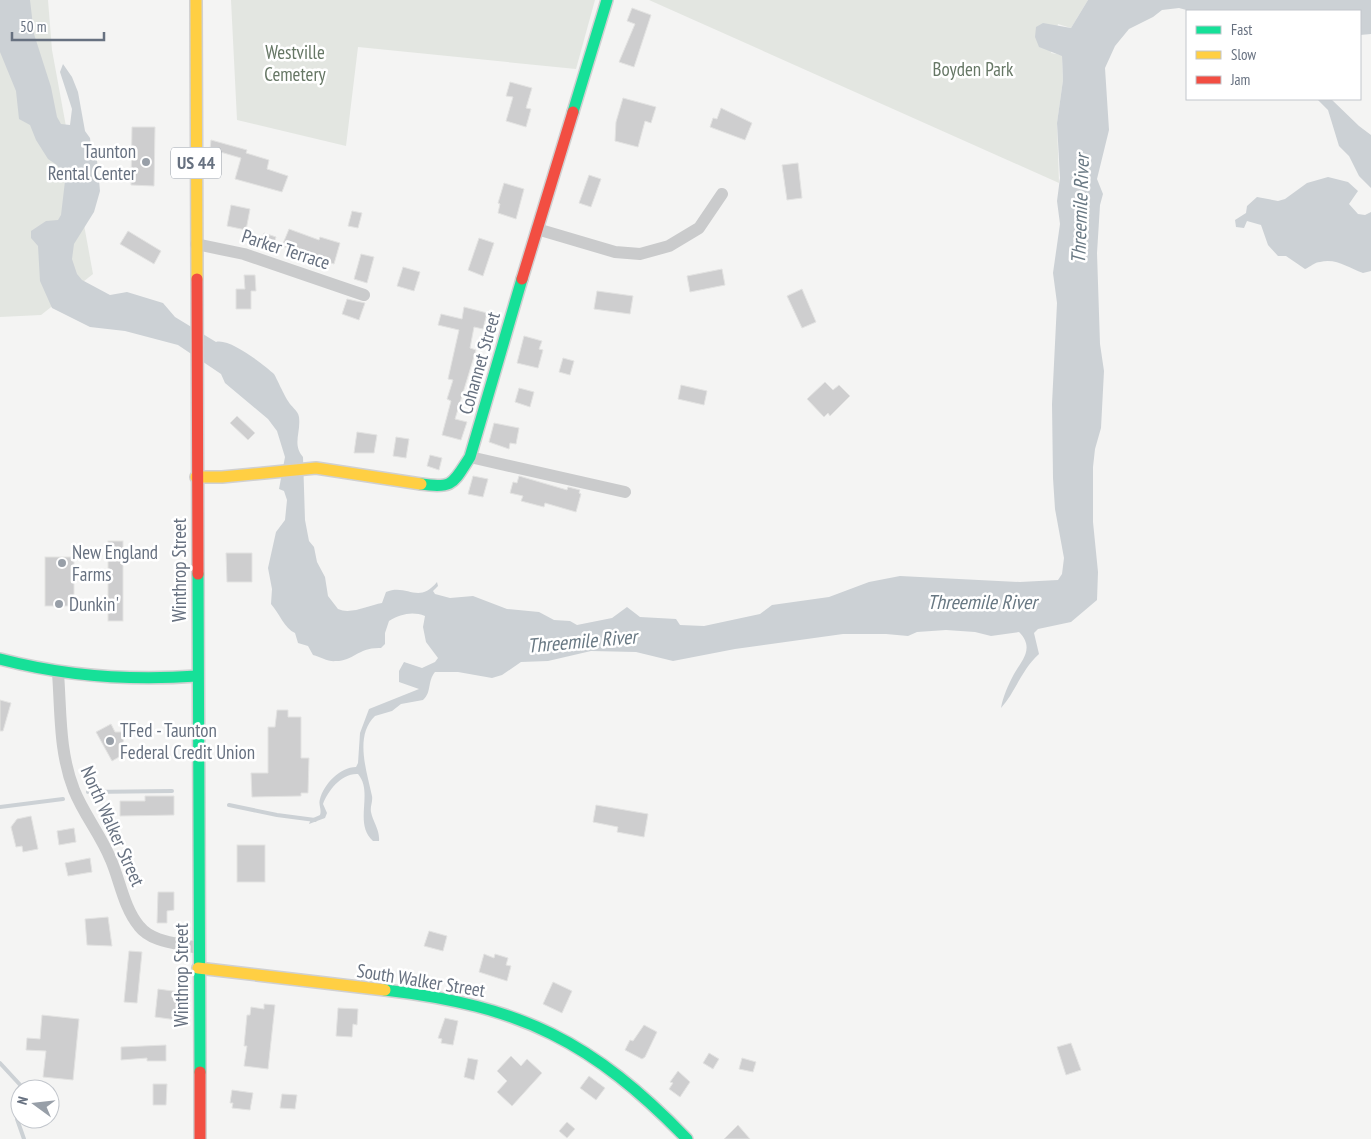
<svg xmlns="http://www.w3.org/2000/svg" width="1371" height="1139" viewBox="0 0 1371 1139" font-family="'PT Sans Narrow',sans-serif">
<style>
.green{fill:#e3e6e1}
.water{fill:#ccd1d5}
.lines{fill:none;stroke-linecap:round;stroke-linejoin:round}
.stream{stroke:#ccd1d5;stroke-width:4}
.building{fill:#cececf;stroke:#e3e3e2}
.fast-casing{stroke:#d0d0d1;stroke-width:14}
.slow-casing{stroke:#d0d0d1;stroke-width:14}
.jam-casing{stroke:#d0d0d1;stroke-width:14}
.street{stroke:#cacbcc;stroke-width:12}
.fast{stroke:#16e098;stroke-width:11}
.slow{stroke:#ffcf43;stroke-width:11}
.jam{stroke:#f24e42;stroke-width:11}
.poi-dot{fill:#989fa8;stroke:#fff;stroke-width:2}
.labels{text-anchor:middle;stroke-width:5;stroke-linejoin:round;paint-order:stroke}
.shield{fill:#fff;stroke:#959ca6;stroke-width:1}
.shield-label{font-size:18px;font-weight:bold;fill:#677180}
.park-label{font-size:19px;fill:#667765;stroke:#fff}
.poi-label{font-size:19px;fill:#677180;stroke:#fff;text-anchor:start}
.street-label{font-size:19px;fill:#677180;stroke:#fff}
.water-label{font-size:20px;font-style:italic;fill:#687883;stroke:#fff}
</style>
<rect width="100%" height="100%" fill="#f4f4f3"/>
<!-- green -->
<g class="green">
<path d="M0 0H48L52 50 93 274 41 315 0 317Z"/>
<path d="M231 0H595L576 69 358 47 346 146 237 120Z"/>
<path d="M649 0H1088L1071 28 1058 24 1051 53 1062 55 1063 80 1057 123 1059 183Z"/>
</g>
<!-- water -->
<g class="water">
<path d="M0 0H30L34 34 51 87 57 117 61 124 70 125 72 109 60 72 63 64 72 77 78 92 85 131 90 138 92 154 97 160 100 191 94 212 74 244 72 259 77 274 82 280 110 295 127 292 163 303 175 317 216 342C230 338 264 365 274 374 276 377 285 397 288 401 291 407 298 410 299 417 301 433 292 444 303 457L305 520 309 541 314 547 317 562 325 577 328 596 338 609C351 615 369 605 382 603L386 592C407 583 418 605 437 582L438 586 433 591 435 594 450 598 473 596 507 609 539 612 554 620 570 621 577 625 612 618 627 607 640 617 676 619 680 625 704 626 760 614 772 605 829 597 869 582 900 576 1020 582 1058 580 1062 574 1064 558 1055 509 1053 478 1052 404 1057 303 1053 273 1060 224 1057 201 1060 178 1057 123 1063 80 1062 56 1039 47 1035 37 1036 27 1043 23 1071 28 1088 0H1371V34L1360 35V11H1190L1179 8 1162 10 1153 17 1129 29 1115 46 1105 68 1109 130 1097 179 1103 194 1100 205 1097 253 1100 344 1104 371 1101 428 1095 449 1093 467V522L1098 572 1097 600 1071 622 1038 629 1034 633 1039 654C1022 669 1016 691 1001 708 1003 697 1008 685 1014 674 1022 660 1035 648 1019 632L991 636 975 632 946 630 917 632 908 636 886 634H843L735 649 673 661 636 652 591 651 548 661 521 662 502 675 492 678 458 672H435C427 682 432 692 423 700L401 704 392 711 375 716C354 736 367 772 372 796 373 802 370 806 371 812 373 822 380 830 379 841H373C353 823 374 793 358 774 341 773 328 791 323 804L327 813 325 818 309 824 311 819 320 815C322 809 318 805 320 799 324 784 340 767 356 767L358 763 360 733 369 709 419 689 399 682V671L404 662 422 668 435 662 438 658 426 642 423 627 425 616C412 611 401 614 389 621L385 633V644L381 648C358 647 354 661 336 661 328 662 321 657 313 655L308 646 298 643 295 633C285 629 279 613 271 604L272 589 268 568 276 532 285 520 287 500 284 491 279 489 285 457 277 431 268 419 225 383 221 374 178 345 125 331 90 327 52 308 40 281 38 246 31 238V231L46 221 58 220 61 215 65 181 63 175 57 165 48 159 36 140 30 125 19 119 16 91 0 52Z"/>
<path d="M1317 99H1331L1359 126 1371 135V188L1359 176 1349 156 1339 146 1328 110Z"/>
<path d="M1328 177 1348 182 1358 191 1349 204 1358 214 1365 215 1371 212V271L1363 273C1348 268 1337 258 1320 262 1315 262 1310 267 1305 269L1286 256H1278L1268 245 1261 225 1247 221 1244 228 1236 227 1235 220 1246 213 1247 206 1257 197 1278 201 1285 199 1307 183Z"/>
</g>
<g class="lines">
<!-- stream -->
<g class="stream">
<path d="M88 792 172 791"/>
<path d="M229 805 277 815 315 820"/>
<path d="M0 807 63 799"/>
<path d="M0 1063 24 1089"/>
<path d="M20 1107 17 1119 24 1139"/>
</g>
</g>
<!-- building -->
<g class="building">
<path d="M632 8 651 15 634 67 619 62 635 24 627 21Z"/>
<path d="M510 82 532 88 526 108 531 109 526 127 506 121 513 97 506 96Z"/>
<path d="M623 98 656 107 651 123 645 121 638 147 615 141 616 122Z"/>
<path d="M721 108 752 123 745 140 710 127 713 118 717 119Z"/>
<path d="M132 127H155L154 186 131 185Z"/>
<path d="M211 140 247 150 246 153 269 160 267 169 288 176 282 192 235 179 241 158 210 149Z"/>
<path d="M798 163 802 198 787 200 782 165Z"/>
<path d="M589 175 601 179 591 207 579 203Z"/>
<path d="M504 183 524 189 516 219 498 213 500 204 498 203Z"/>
<path d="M231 205 250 209 246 230 227 226Z"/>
<path d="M352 211 362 213 358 228 348 226Z"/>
<path d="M289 229 319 240 320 237 340 243 334 264 282 246Z"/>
<path d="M128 231 161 251 154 264 120 244Z"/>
<path d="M264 233 276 237 272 249 260 246Z"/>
<path d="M479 238 494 243 483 276 468 270Z"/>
<path d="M361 254 374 257 367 283 354 279Z"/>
<path d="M403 267 420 272 414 291 397 286Z"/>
<path d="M722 269 725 285 690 292 687 276Z"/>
<path d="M244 275H255L256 291H251V309H236V289H245Z"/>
<path d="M802 289 816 322 802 328 787 296Z"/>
<path d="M597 291 633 296 630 314 594 309Z"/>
<path d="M347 299 365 303 359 320 342 314Z"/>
<path d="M464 307 487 313 483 329 474 327 470 348 476 350 455 419 467 422 461 440 442 435 451 401 447 399 453 380 448 379 459 330 438 325 441 314 462 319Z"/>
<path d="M524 336 542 341 539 349 543 350 538 368 517 363Z"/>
<path d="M563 358 574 361 570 375 559 372Z"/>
<path d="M825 382 833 390 839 385 850 396 830 416 828 413 824 417 807 399Z"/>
<path d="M681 385 707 391 704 405 678 399Z"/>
<path d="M519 388 534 392 530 407 515 402Z"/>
<path d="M237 416 255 433 248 440 230 423Z"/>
<path d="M494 423 519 428 516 444 510 443 509 449 489 442Z"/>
<path d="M357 432 377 435 374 453H354Z"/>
<path d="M396 437 409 439 406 458 393 456Z"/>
<path d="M430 455 442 458 439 470 427 466Z"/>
<path d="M473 476 488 479 483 497 468 494Z"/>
<path d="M519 476 567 490 568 487 580 490 579 493 581 494 576 512 545 503 544 507 521 501 523 496 510 493 513 482 517 483Z"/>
<rect x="108" y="541" width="15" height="80"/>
<path d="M226 553H252V582H227Z"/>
<rect x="45" y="557" width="29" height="49"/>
<path d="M0 700 11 703 3 731H0Z"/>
<path d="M277 710H288V717H301V758H309L308 793H301V796L252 797 251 773H268V727H275Z"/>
<path d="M111 724 115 732H122L125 736 122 745 126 753 112 761 96 732Z"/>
<path d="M145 796H174V815L120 816V801H145Z"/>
<path d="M596 805 648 814 644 837 617 832 618 827 593 822Z"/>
<path d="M31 816 38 849 23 852 22 846 16 847 11 827 17 819Z"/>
<path d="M74 828 76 842 59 845 57 831Z"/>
<rect x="237" y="845" width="28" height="37"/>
<path d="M90 858 92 872 68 876 65 863Z"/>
<path d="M158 892H174V910L167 911V923H157Z"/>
<path d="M108 917 112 946 87 945 85 919Z"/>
<path d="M429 931 447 936 443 951 424 946Z"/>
<path d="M129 951 142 952 137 1003 124 1002Z"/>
<path d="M484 954 494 958 495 954 508 958 506 965 511 966 507 981 479 972Z"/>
<path d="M553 982 572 991 562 1013 543 1004Z"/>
<path d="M158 989 180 992 177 1020 155 1017Z"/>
<path d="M264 1004 275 1005 268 1069 244 1066 247 1046H244L247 1015H250L251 1007 264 1009Z"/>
<path d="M338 1008 358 1009 357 1025 353 1024 352 1037 336 1036Z"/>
<path d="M42 1015 79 1019 73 1080 43 1077 46 1051 26 1050 27 1038 40 1039Z"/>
<path d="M445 1018 458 1021 453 1045 441 1043 442 1039 438 1038Z"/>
<path d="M644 1025 657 1032 645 1057 642 1059 625 1050 630 1040 633 1041Z"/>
<path d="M1071 1043 1081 1070 1066 1075 1057 1047Z"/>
<path d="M166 1045V1061H147V1058L121 1060V1047Z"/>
<path d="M709 1053 719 1059 713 1069 703 1063Z"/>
<path d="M511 1056 521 1066 527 1059 542 1073 512 1106 497 1092 507 1081 497 1071Z"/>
<path d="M468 1058 478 1060 474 1080 464 1077Z"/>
<path d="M742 1058 756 1062 753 1072 739 1069Z"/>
<path d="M678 1071 690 1082 680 1097 669 1089 673 1083 670 1082Z"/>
<path d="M589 1076 605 1088 596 1100 580 1088Z"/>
<path d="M153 1084H167L166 1105H153Z"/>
<path d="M232 1090 253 1093 250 1110 232 1108 233 1103H230Z"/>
<path d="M282 1094 297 1095 295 1109 280 1108Z"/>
<path d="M567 1122 575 1129 567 1138 559 1131Z"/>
<path d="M738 1125 750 1139H724Z"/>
</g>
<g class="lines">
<defs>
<g id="fast">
<path d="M573 112 607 0"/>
<path d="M421 484C454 489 453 483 470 457L522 279"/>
<path d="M198 574 200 1072"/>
<path d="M0 659C65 676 130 681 197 676"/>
<path d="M385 990C521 1006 592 1041 687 1139"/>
</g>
<g id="slow">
<path d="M196 0 197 279"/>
<path d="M196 477H222L316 468 421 484"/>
<path d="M198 968 385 990"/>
</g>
<g id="jam">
<path d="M197 279 198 574"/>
<path d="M522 279 573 112"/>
<path d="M200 1072V1139"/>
</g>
</defs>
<!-- fast casing -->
<use href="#fast" class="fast-casing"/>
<!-- slow casing -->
<use href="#slow" class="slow-casing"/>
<!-- jam casing -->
<use href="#jam" class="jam-casing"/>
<!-- street -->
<g class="street">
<path d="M537 229 615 252 640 254 669 246 699 228 722 194"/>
<path d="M196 244 244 254 364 295"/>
<path d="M470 457 625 492"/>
<path d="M58 673C61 713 59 752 74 790 84 815 101 835 111 860 120 881 124 908 139 926 152 943 179 943 198 948"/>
</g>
<!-- fast -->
<use href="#fast" class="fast"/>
<!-- slow -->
<use href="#slow" class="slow"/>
<!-- jam -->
<use href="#jam" class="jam"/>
</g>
<!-- markers -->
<g class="poi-dot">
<circle cx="146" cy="162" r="5"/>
<circle cx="62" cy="563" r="5"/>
<circle cx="59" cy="604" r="5"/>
<circle cx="110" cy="741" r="5"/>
</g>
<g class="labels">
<!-- shield labels -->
<rect class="shield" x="171" y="147.5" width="50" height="31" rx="4"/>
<g class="shield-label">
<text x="196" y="169">US 44</text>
</g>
<!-- park labels -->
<g class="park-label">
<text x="295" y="59">Westville<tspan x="295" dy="22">Cemetery</tspan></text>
<text x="973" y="76">Boyden Park</text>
</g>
<!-- poi labels -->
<g class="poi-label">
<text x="136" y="158" text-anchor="end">Taunton<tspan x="136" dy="22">Rental Center</tspan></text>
<text x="72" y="559">New England<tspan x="72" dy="22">Farms</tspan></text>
<text x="69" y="611">Dunkin'</text>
<text x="120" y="737">TFed - Taunton<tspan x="120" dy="22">Federal Credit Union</tspan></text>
</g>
<!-- street labels -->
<g class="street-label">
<text transform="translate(286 249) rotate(18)" y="7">Parker Terrace</text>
<text transform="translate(479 363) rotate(-74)" y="7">Cohannet Street</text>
<text transform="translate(179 570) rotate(-90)" y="7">Winthrop Street</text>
<text transform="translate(113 826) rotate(66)" y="7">North Walker Street</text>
<text transform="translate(181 975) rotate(-90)" y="7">Winthrop Street</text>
<text transform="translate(421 980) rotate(9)" y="7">South Walker Street</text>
</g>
<!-- water labels -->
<g class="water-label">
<text transform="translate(1080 209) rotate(-88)" y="7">Threemile River</text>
<text x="982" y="609">Threemile River</text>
<text transform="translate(582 641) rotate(-5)" y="7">Threemile River</text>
</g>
</g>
<!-- legend -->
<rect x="1186" y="10" width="175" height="90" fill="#ffffff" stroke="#c2c6cc"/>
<rect x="1196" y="26" width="25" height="8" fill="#16e098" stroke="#c2c6cc"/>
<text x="1231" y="35" font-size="15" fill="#677180">Fast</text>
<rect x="1196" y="51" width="25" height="8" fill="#ffcf43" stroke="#c2c6cc"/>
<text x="1231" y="60" font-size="15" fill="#677180">Slow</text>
<rect x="1196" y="76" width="25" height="8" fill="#f24e42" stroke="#c2c6cc"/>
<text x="1231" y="85" font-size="15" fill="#677180">Jam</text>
<!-- north arrow -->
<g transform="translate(35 1104) rotate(285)"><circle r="24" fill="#ffffff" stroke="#c2c6cc"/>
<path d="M0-4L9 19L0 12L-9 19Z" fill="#989fa8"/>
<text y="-8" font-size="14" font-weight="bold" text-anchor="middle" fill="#677180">N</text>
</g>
<!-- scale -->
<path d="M12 32v8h92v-8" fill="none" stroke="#677180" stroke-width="2.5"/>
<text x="20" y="32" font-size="15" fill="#677180" stroke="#ffffff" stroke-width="4" paint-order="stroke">50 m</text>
</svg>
